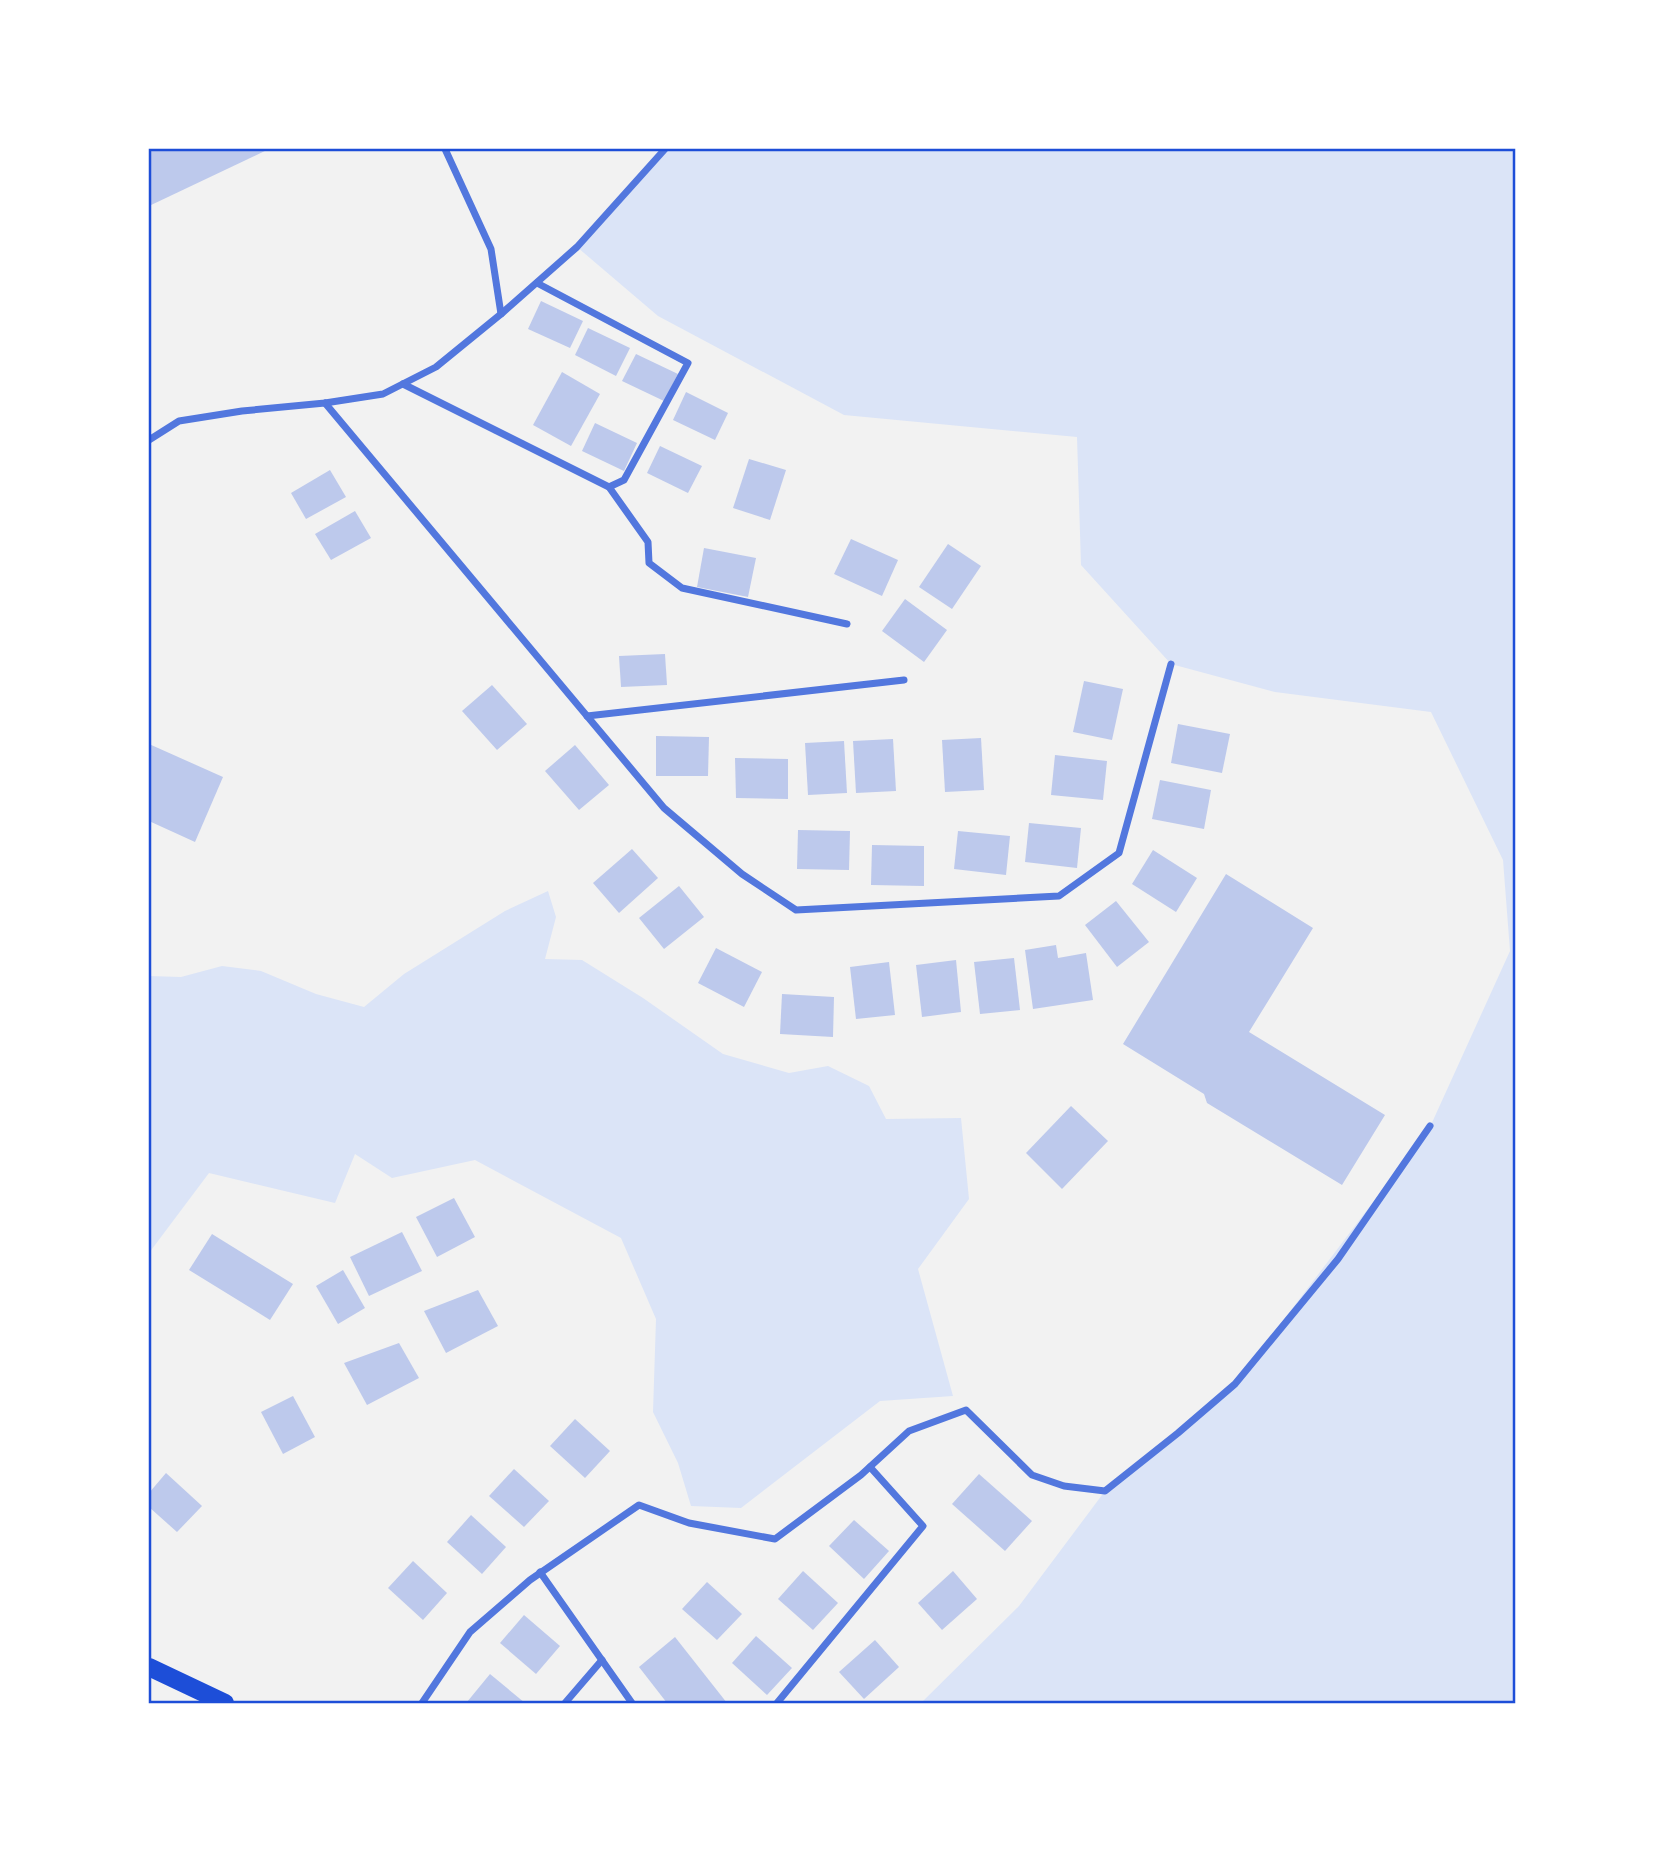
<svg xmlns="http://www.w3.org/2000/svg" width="1664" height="1852" viewBox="0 0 1664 1852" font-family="Arial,sans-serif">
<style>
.green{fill:#dbe4f7}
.building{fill:#bdc9ec}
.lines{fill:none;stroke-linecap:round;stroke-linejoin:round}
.minor{stroke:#5277de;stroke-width:7}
.primary{stroke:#1d4ed8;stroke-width:18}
.neatline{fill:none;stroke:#1d4ed8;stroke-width:2.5}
</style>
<rect width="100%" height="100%" fill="#f2f2f2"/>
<!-- green -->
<g class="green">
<path d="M665 149H1515V1703H921L1019 1606 1105 1491 1235 1384 1430 1127 1510 951 1503 860 1431 712 1275 692 1171 664 1081 565 1077 437 844 415 658 316 577 247Z"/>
<path d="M548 891 556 917 545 959 582 960 643 998 723 1054 789 1073 828 1066 869 1086 886 1119 961 1118 969 1199 918 1269 953 1396 880 1401 741 1508 691 1506 678 1463 653 1412 656 1319 621 1238 475 1160 392 1178 355 1154 335 1203 209 1173 149 1253V976L181 977 222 966 261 971 316 994 364 1007 404 974 505 911Z"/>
</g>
<!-- building -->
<g class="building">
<path d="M149 149H269L149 206Z"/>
<path d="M541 301 583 321 570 348 528 329Z"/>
<path d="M588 328 630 348 616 376 575 355Z"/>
<path d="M636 354 678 374 664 401 622 381Z"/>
<path d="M562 372 600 394 571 446 533 425Z"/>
<path d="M686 392 728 413 715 440 673 420Z"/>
<path d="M595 423 637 443 624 471 582 451Z"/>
<path d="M660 446 702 466 688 493 647 473Z"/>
<path d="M749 459 786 470 770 520 733 508Z"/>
<path d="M330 470 346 497 306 519 291 493Z"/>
<path d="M355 511 371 538 331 560 315 534Z"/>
<path d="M851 539 898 560 882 596 834 574Z"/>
<path d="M948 544 981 566 952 609 919 587Z"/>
<path d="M704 548 756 558 748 597 697 587Z"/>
<path d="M905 599 947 630 924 662 882 631Z"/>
<path d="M665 654 667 685 621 687 619 656Z"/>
<path d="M1084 681 1123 689 1112 740 1073 732Z"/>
<path d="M492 685 527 724 497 750 462 711Z"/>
<path d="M1178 724 1230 734 1222 773 1171 763Z"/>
<path d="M656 736 709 737 708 776H656Z"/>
<path d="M981 738 984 790 945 792 942 740Z"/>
<path d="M893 739 896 791 856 793 853 741Z"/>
<path d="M844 741 847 793 808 795 805 743Z"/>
<path d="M149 744 223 777 195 842 149 821Z"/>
<path d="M575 745 609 785 579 810 545 771Z"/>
<path d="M1055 755 1107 761 1103 800 1051 795Z"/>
<path d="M735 758 788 759V799L736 798Z"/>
<path d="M1160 780 1211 790 1204 829 1152 819Z"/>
<path d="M1029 823 1081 828 1077 868 1025 862Z"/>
<path d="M798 830 850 831 849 870 797 869Z"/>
<path d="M958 831 1010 836 1006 875 954 869Z"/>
<path d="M872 845 924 846V886L871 885Z"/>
<path d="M632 849 658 878 619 913 593 883Z"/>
<path d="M1153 850 1197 878 1176 912 1132 884Z"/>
<path d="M1226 874 1313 928 1249 1032 1385 1115 1342 1185 1207 1103 1204 1094 1123 1044Z"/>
<path d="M679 886 704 917 664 949 639 918Z"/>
<path d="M1116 901 1149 942 1117 967 1085 925Z"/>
<path d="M1056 945 1058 958 1086 953 1093 1000 1033 1009 1025 950Z"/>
<path d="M716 948 762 972 744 1007 698 983Z"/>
<path d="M1014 958 1020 1010 980 1014 974 962Z"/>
<path d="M956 960 961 1012 922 1017 916 965Z"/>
<path d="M889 962 895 1015 856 1019 850 967Z"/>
<path d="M782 994 834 997 833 1037 780 1034Z"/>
<path d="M1071 1106 1108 1141 1062 1189 1026 1153Z"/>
<path d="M454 1198 475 1237 437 1257 416 1217Z"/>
<path d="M402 1232 422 1271 369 1296 350 1257Z"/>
<path d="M212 1234 293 1284 270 1320 189 1270Z"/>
<path d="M343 1270 365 1308 338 1324 316 1286Z"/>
<path d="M478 1290 498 1326 446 1353 424 1311Z"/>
<path d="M399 1343 419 1378 367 1405 344 1363Z"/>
<path d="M293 1396 315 1437 283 1454 261 1412Z"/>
<path d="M575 1419 610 1451 585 1478 550 1446Z"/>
<path d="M514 1469 549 1501 524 1527 489 1496Z"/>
<path d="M166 1473 202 1506 177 1532 149 1507V1493Z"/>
<path d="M979 1474 1032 1521 1005 1551 952 1504Z"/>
<path d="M471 1515 506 1547 482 1574 447 1542Z"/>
<path d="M854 1520 889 1551 864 1579 829 1546Z"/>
<path d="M413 1561 447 1593 423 1620 388 1588Z"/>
<path d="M803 1571 838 1603 813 1630 778 1599Z"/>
<path d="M953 1571 977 1599 942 1630 918 1603Z"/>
<path d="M707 1582 742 1614 717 1640 682 1609Z"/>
<path d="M524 1615 560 1646 536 1674 500 1643Z"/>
<path d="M756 1636 792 1668 767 1695 732 1663Z"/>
<path d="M675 1637 727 1703H667L639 1667Z"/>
<path d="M875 1640 899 1667 864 1699 839 1672Z"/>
<path d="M490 1674 525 1703H469L467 1702Z"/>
</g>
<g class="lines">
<!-- minor -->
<g class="minor">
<path d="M445 149 491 249 501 314"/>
<path d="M537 283 688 363 624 480 609 487"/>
<path d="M403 384 609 487 648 542 649 563 682 588 847 624"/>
<path d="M325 403 664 808 742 874 796 910 1059 896 1119 853 1171 664"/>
<path d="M149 440 179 421 242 411 325 403 383 394 436 367 501 314 577 247 665 149"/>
<path d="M587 716 904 680"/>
<path d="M540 1572 632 1703"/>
<path d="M422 1703 470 1632 530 1580 639 1505 689 1523 775 1539 861 1475 909 1431 966 1410 1032 1475 1064 1486 1105 1491 1178 1433 1235 1384 1338 1259 1430 1126"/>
<path d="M565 1703 602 1660"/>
<path d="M777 1703 923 1526 870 1467"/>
</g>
<!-- primary -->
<path class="primary" d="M149 1667 225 1703"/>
</g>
<!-- border -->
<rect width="1664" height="1852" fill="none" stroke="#ffffff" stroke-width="301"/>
<rect x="150" y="150" width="1364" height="1552" class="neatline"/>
</svg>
